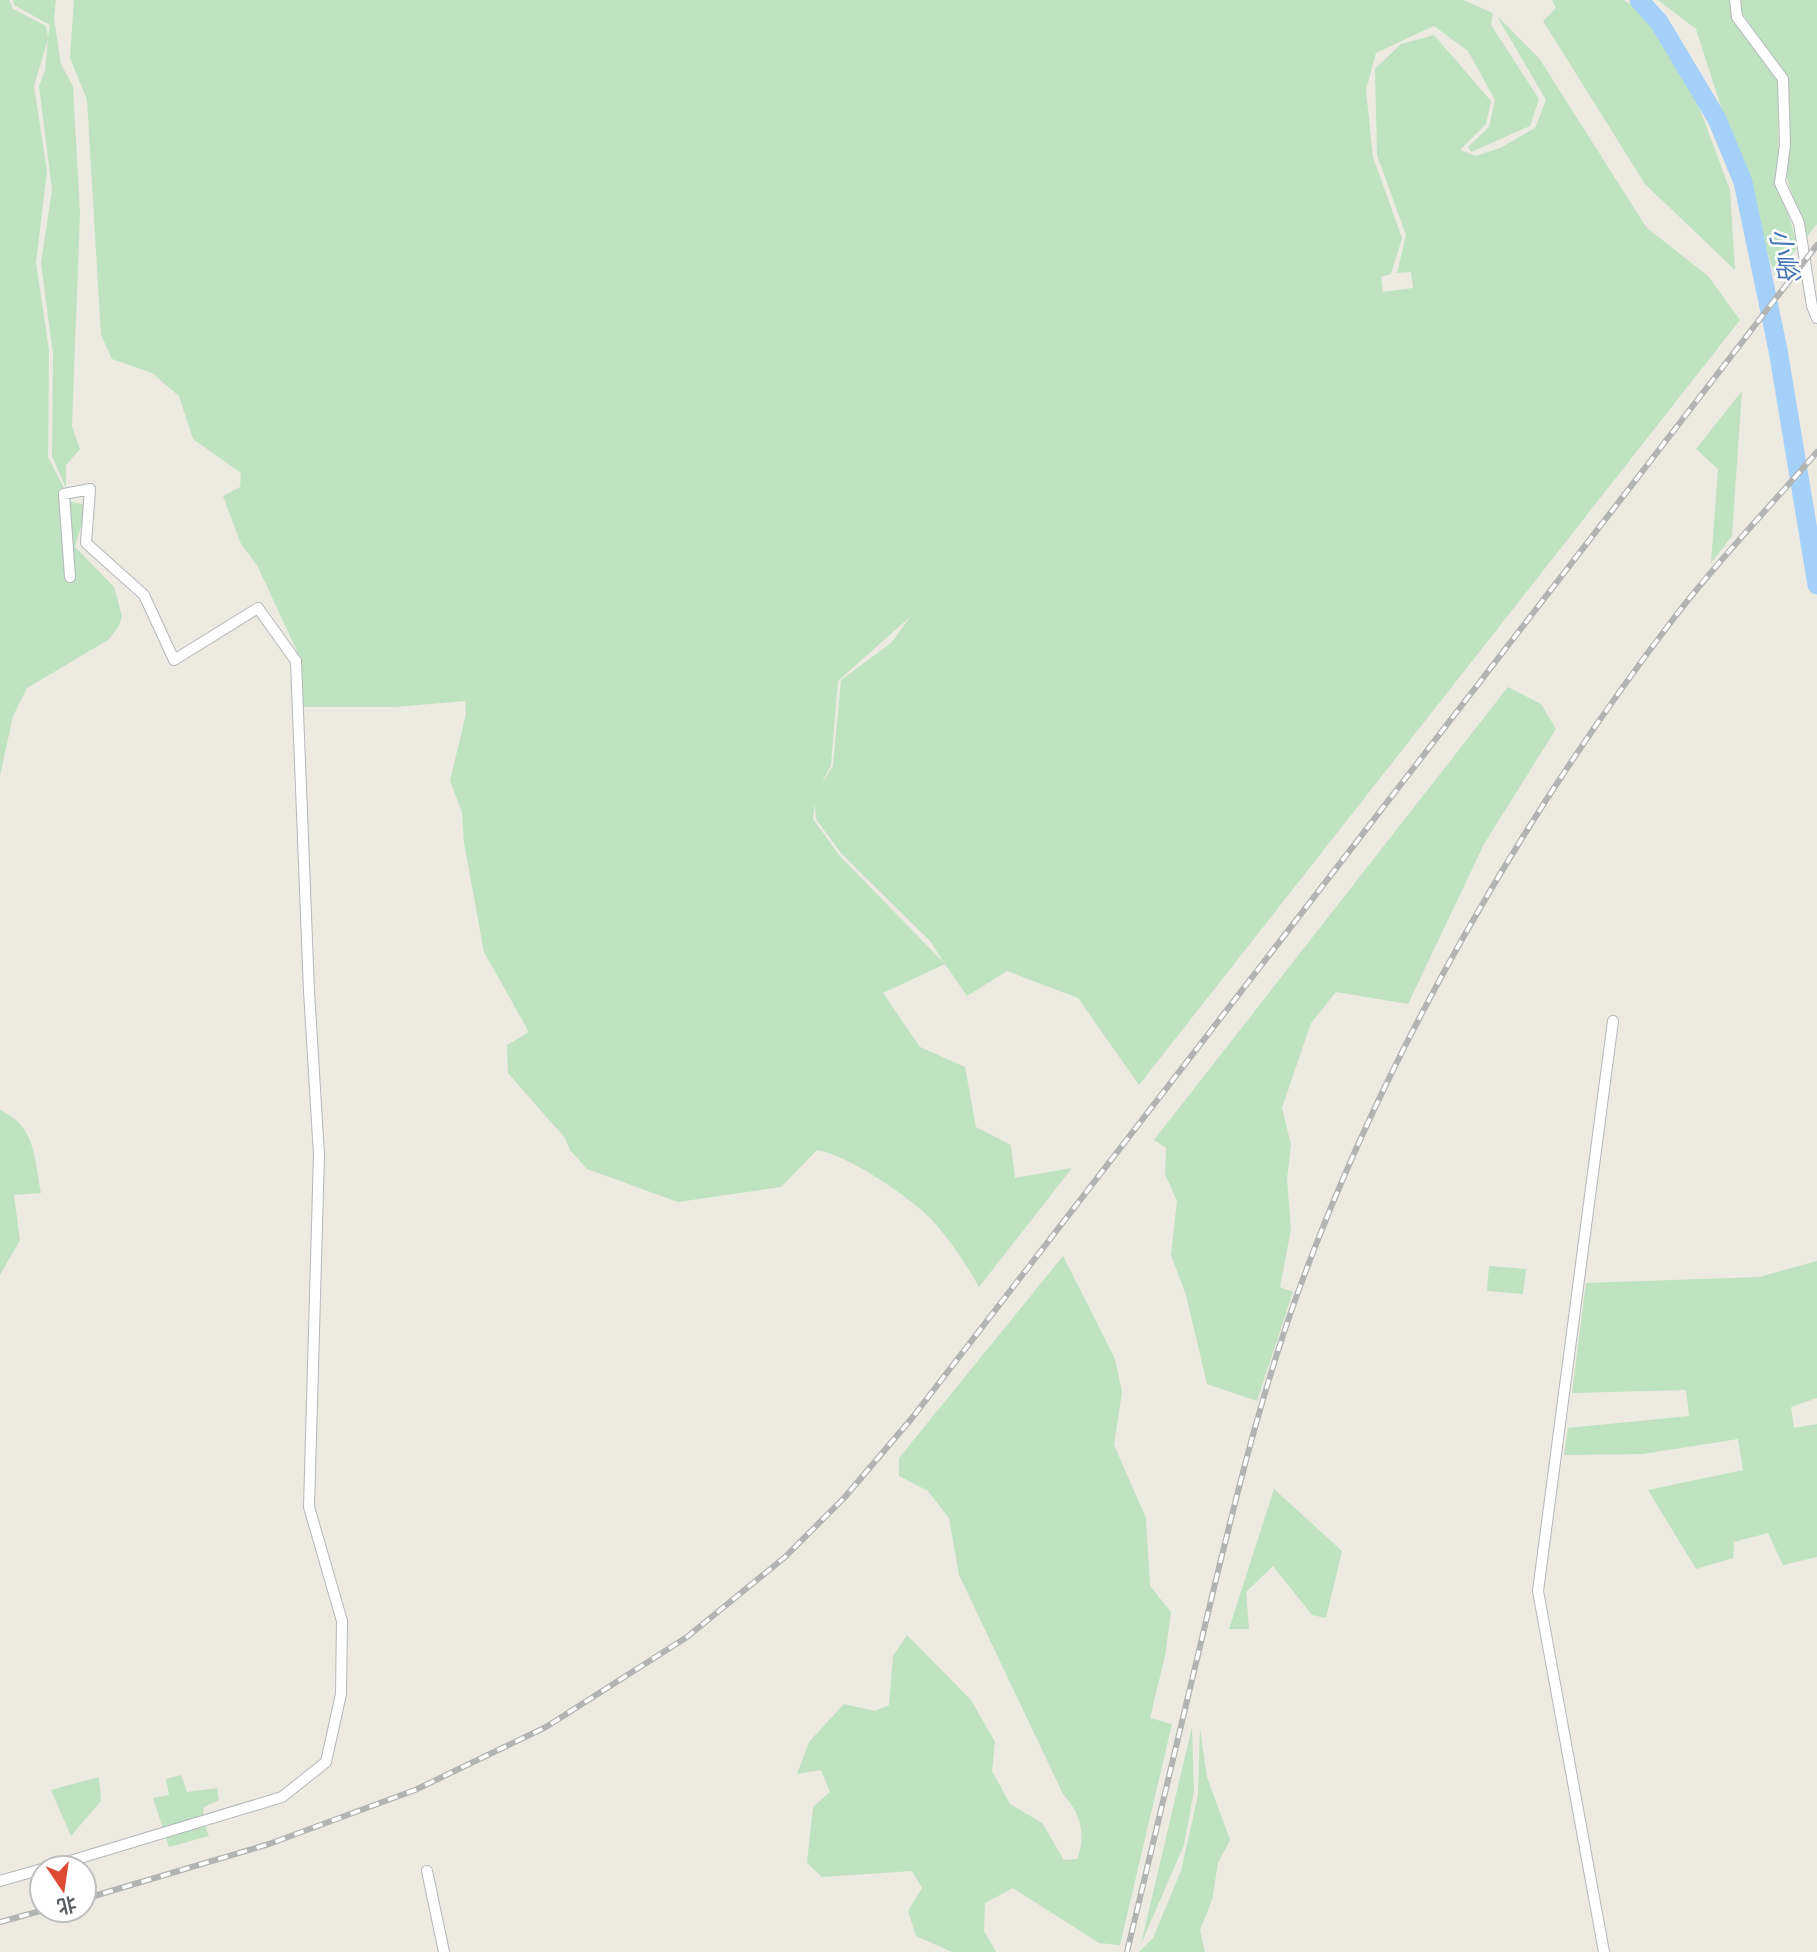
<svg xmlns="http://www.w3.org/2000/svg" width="1817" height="1952" viewBox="0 0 1817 1952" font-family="'Space Grotesk','Noto Sans SC',sans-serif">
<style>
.green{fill:#bfe3c1;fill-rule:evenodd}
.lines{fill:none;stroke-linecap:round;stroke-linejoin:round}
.river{stroke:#a4d0fa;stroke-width:19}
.minor-casing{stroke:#b4b7bb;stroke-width:12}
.minor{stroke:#fff;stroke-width:10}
.rail-casing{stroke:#b2b3b3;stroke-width:6}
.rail{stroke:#fff;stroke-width:3.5;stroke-dasharray:10;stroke-linecap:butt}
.labels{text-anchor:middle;stroke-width:5;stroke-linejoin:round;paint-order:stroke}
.water-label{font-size:26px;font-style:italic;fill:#4575b2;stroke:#fff}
</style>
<rect width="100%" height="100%" fill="#eceae1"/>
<!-- green -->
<g class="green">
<path d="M0 0H9L13 9 46 26 48 37 50 25 14 5 13 0H56L54 19 61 64 73 86 80 213 72 426 80 449 66 465V488L52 456 53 354 41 263 52 190 39 86 45 71 48 39 34 86 47 171 36 263 49 350 48 457 71 502 93 506 81 526 75 547 114 587 122 616 119 626 108 640 27 688 13 716 0 776Z"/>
<path d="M74 0H1463L1493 13 1491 25 1539 99 1530 126 1471 152 1468 147 1489 127 1495 100 1468 51 1434 26 1376 53 1366 90 1373 157 1402 238 1391 274 1381 277 1383 292 1413 288 1411 272 1397 273 1406 235 1377 155 1375 69 1401 44 1434 35 1491 101 1486 124 1460 150 1476 156 1500 148 1535 128 1546 100 1497 16 1539 58 1646 227 1708 276 1740 320 1139 1085 1078 998 1007 971 967 996 945 964 883 993 920 1047 965 1067 976 1127 1011 1145 1015 1178 1072 1168 979 1287C966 1264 950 1240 932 1220 910 1197 848 1155 817 1150L781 1187 678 1202 587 1169 570 1150 565 1138 508 1073 507 1045 529 1032 484 952 464 843 462 812 450 781 466 714 465 701 395 707H302L297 651 257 565 241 544 223 496 240 487 241 473 193 439 179 396 152 373 112 359 101 335 87 100 70 58ZM911 616 891 643 841 680 833 766 821 785 831 765 838 681ZM815 804 816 819 841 853 931 942 944 963 839 855 813 819Z"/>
<path d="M1552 0H1623L1643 11 1686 72 1730 190 1735 270 1645 184 1543 21 1556 8Z"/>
<path d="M1658 0H1731L1732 14 1779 83 1778 180 1798 247 1775 276 1696 29Z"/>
<path d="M1739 0H1817V224L1805 239 1787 178V78L1740 10Z"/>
<path d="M1742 391 1732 536 1711 563 1718 469 1696 449Z"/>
<path d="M1508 687 1541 704 1556 729 1484 844 1408 1004 1336 992 1311 1023 1282 1108 1291 1145 1287 1179 1291 1229 1280 1287 1293 1292 1257 1401 1207 1384 1186 1295 1171 1255 1177 1201 1165 1174 1166 1148 1154 1140Z"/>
<path d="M0 1110C36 1126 34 1158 41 1193L14 1195 20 1240 0 1275Z"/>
<path d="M1063 1256 1115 1359 1122 1392 1114 1445 1146 1518 1150 1586 1171 1612 1165 1656 1150 1718 1172 1724 1120 1945 1099 1943 1013 1888 985 1903 984 1931 996 1952H952L916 1936 908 1911 922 1888 912 1871 822 1877 807 1863 813 1807 830 1792 821 1770 797 1774 809 1742 844 1704 875 1711 889 1705 893 1656 907 1635 971 1700 995 1742 992 1771 1010 1804 1042 1823 1064 1860 1077 1859C1087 1835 1080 1812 1063 1794L959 1575 949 1518 928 1491 899 1476V1458Z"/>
<path d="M1817 1261V1398L1791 1407 1794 1428 1817 1424V1557L1783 1565 1768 1533 1734 1542 1733 1558 1696 1569 1648 1490 1743 1470 1738 1439 1643 1454 1564 1455 1568 1428 1689 1416 1686 1390 1572 1393 1586 1283 1759 1277Z"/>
<path d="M1489 1266 1526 1269 1523 1294 1487 1291Z"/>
<path d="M1274 1489 1342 1551 1326 1618 1312 1615 1273 1566 1246 1592 1249 1629H1229Z"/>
<path d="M1192 1727 1194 1791 1184 1845 1141 1944Z"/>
<path d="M1200 1729 1207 1777 1230 1840 1218 1863 1212 1900 1200 1930 1205 1952H1139L1153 1938 1181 1871 1198 1795Z"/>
<path d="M181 1775 187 1792 217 1788 219 1800 204 1807 203 1818 209 1836 169 1847 153 1798 169 1795 166 1779Z"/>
<path d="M99 1777 101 1801 71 1836 51 1790Z"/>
</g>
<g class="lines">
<!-- river -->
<path class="river" d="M1639 0 1659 22 1717 119 1743 182 1778 350 1817 585"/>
<defs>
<g id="minor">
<path d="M1735 0 1737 17 1783 79 1785 145 1780 183 1799 223 1812 306 1817 318"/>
<path d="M47 1868 282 1797 326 1762 341 1694 342 1621 309 1507 319 1155 309 991 296 661 258 608 174 660 144 595 86 543 90 489 64 494 70 577"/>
<path d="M427 1871 444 1952"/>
<path d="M0 1881 42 1869"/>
<path d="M1604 1952 1538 1591 1613 1021"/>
</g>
</defs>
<!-- minor casing -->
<use href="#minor" class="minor-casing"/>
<!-- minor -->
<use href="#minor" class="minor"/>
<defs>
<g id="rail">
<path d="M84 1899 269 1844 415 1790 546 1727 687 1637 785 1557 844 1498 912 1418 1817 245"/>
<path d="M0 1922 44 1910"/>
<path d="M1127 1952C1156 1832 1184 1712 1213 1592 1239 1485 1265 1379 1304 1276 1390 1045 1525 813 1674 618 1718 560 1770 507 1817 452"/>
</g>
</defs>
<!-- rail casing -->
<use href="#rail" class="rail-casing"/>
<!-- rail -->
<use href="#rail" class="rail"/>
</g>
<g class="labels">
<!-- water labels -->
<g class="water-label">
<text transform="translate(1784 254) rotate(78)" y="9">小峪</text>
</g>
</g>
<!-- north arrow -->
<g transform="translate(63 1889) rotate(167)"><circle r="33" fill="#ffffff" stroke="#bdbec0" stroke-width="2"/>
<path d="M0-5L12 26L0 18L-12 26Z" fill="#de4b35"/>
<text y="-10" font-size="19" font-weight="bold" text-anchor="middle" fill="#5a5d61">北</text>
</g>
</svg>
